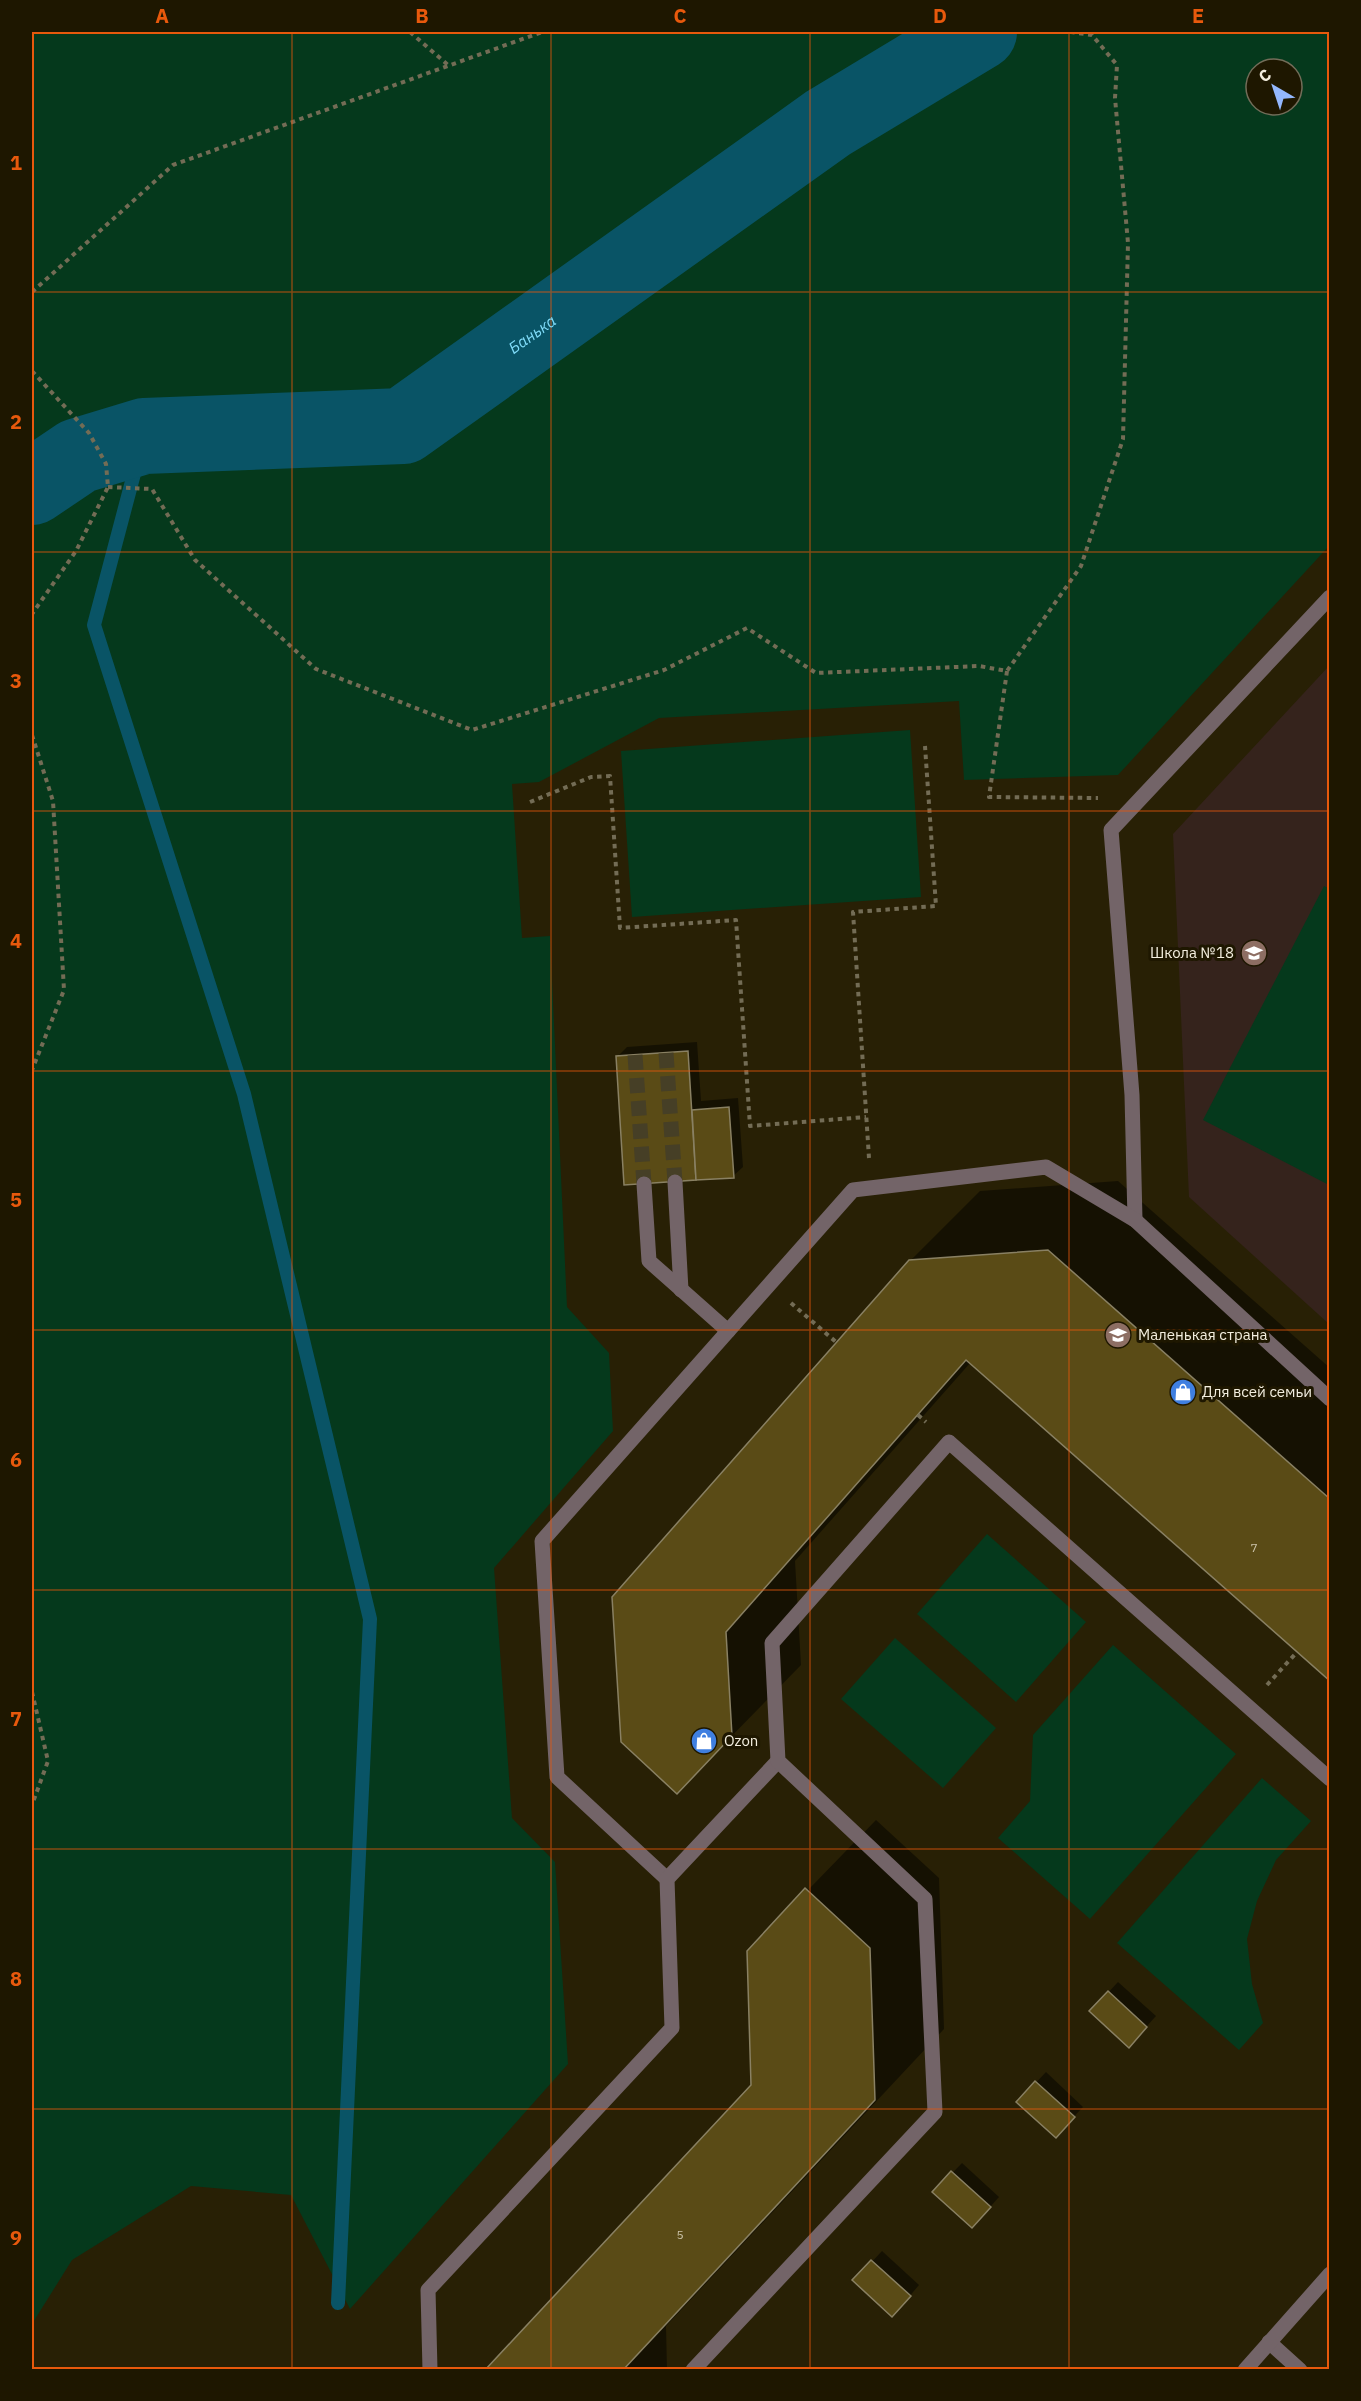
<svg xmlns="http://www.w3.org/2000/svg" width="1361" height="2401" viewBox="0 0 1361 2401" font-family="'IBM Plex Sans',sans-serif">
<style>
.education{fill:#35231c}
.green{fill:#05391c;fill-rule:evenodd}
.shadow{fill:#0007}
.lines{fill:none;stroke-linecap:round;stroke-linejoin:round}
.stream{stroke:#095466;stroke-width:14}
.river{stroke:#095466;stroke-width:76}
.building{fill:#5a4b16;stroke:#898063;stroke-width:1.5}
.minor-tunnel{stroke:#463f26;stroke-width:15;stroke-dasharray:15 8;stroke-linecap:butt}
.path{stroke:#736c55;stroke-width:4;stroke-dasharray:4.5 4.5;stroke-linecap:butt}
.minor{stroke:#736468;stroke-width:15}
.grid{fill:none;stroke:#e8590c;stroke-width:1.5;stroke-opacity:0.55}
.labels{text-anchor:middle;stroke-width:6;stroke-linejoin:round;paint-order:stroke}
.number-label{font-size:12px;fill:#cdc5ac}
.poi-label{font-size:15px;fill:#f3eede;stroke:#1e1700;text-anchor:start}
.water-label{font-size:16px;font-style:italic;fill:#80dcf9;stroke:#1e1700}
.neatline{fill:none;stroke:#e8590c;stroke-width:2}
.grid-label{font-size:20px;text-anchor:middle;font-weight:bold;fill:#e8590c}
</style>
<rect width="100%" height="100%" fill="#282005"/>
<!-- education -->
<path class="education" d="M1329 666V1324L1189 1197 1173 834Z"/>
<!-- green -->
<g class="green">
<path d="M32 32H1329V546L1118 775 964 780 959 701 659 718 539 782 512 784 522 938 550 936 567 1307 609 1353 613 1431 494 1568 512 1818 555 1862 568 2064 350 2309 291 2195 191 2186 72 2260 32 2324ZM1256 69H1292V105H1256Z"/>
<path d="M910 730 921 897 632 917 621 751Z"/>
<path d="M1324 886 1330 889 1329 1185 1203 1120Z"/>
<path d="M987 1534 1086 1622 1016 1702 917 1614Z"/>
<path d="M895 1638 996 1728 943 1788 841 1699Z"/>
<path d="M1113 1645 1236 1754 1090 1919 998 1838 1030 1801 1033 1735Z"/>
<path d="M1262 1778 1311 1821 1276 1860 1257 1901 1247 1939 1252 1984 1263 2023 1239 2050 1117 1943Z"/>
</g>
<!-- shadow -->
<g class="shadow">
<path d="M697 1042 701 1101 738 1098 743 1167 733 1176 626 1184 617 1057 627 1047Z"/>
<path d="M1118 1181 1330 1368V1679L971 1362 795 1561 801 1665 677 1792 622 1741 910 1261 980 1191Z"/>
<path d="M876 1820 939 1878 944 2029 666 2326 667 2370H487L752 2085 749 1951Z"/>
<path d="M1118 1982 1156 2016 1138 2036 1091 2011Z"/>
<path d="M1046 2072 1083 2107 1065 2126 1018 2102Z"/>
<path d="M962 2163 999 2197 981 2217 934 2192Z"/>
<path d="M882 2251 919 2285 902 2305 855 2280Z"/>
</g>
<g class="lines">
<!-- stream -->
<path class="stream" d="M144 436 94 625 244 1094 370 1619 338 2303"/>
<!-- river -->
<path class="river" id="s1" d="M32 487 78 456 144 436 403 426 828 123 979 32"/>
</g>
<!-- building -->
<g class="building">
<path d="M688 1051 696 1180 624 1185 616 1056Z"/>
<path d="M729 1107 734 1178 696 1180 692 1110Z"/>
<path d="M1048 1250 1330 1499V1681L966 1360 726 1632 732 1736 677 1794 621 1742 612 1597 909 1260Z"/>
<path d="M805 1888 870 1948 875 2100 623 2370H485L751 2085 747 1951Z"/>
<path d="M1108 1991 1147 2027 1129 2048 1089 2011Z"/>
<path d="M1035 2081 1075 2117 1056 2138 1016 2102Z"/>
<path d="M951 2171 991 2207 972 2228 932 2192Z"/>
<path d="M871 2260 911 2296 892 2317 852 2280Z"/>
</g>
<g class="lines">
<!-- minor-tunnel -->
<g class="minor-tunnel">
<path d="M666 1053 675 1182"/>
<path d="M635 1055 644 1184"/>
</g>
<!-- path -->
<g class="path">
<path d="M410 32 448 65"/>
<path d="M32 292 173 165 542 32"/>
<path d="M32 371 89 433 106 464 108 487 76 551 32 614"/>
<path d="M108 487 152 489 195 560 316 669 472 730 664 670 747 628 816 673 979 666 1007 671 1081 566 1123 439 1128 243 1115 98 1117 65 1092 35 1071 32"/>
<path d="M1007 671 989 797 1098 798"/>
<path d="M32 735 53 801 64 990 32 1070"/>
<path d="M530 802 591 777 610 776 620 928 736 920 750 1126 866 1117"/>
<path d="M869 1158 853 912 936 906 925 746"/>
<path d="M791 1303 836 1342"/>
<path d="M918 1415 926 1422"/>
<path d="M1267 1685 1297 1652"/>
<path d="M32 1692 48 1761 32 1805"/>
</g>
<!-- minor -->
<g class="minor">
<path d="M675 1182 681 1290"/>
<path d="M644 1184 649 1261 728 1331"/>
<path d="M1135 1220 1132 1095 1111 830 1330 597"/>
<path d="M667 1879 557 1777 542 1541 853 1190 1046 1167 1135 1220 1330 1399"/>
<path d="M1269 2342 1300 2370"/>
<path d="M430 2370 428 2290 672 2028 667 1879 778 1761"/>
<path d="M693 2370 935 2112 925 1899 778 1761 772 1643 949 1442 1330 1779"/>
<path d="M1245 2370 1330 2274"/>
</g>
</g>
<!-- grid -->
<path class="grid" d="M292 32V2370M551 32V2370M810 32V2370M1069 32V2370M32 292H1330M32 552H1330M32 811H1330M32 1071H1330M32 1330H1330M32 1590H1330M32 1849H1330M32 2109H1330"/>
<!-- icons -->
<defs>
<symbol id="school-disc" viewBox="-11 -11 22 22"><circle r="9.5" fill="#8d6e63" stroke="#1e1700"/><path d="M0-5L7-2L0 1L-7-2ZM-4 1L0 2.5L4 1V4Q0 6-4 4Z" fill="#fff"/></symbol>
<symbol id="shop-disc" viewBox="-11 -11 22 22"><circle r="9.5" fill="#3f7fe0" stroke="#1e1700"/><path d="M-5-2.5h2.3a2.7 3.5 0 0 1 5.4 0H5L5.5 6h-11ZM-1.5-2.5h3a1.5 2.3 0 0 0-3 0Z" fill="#fff"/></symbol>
</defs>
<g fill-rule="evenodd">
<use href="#school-disc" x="1239" y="938" width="30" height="30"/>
<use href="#school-disc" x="1103" y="1320" width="30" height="30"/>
<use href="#shop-disc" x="1168" y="1377" width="30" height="30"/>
<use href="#shop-disc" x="689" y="1726" width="30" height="30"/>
</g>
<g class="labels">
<!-- number labels -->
<g class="number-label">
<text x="1254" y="1552">7</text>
<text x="680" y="2239">5</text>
</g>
<!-- poi labels -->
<g class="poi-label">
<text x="1234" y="958" text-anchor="end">Школа №18</text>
<text x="1138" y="1340">Маленькая страна</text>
<text x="1202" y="1397">Для всей семьи</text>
<text x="724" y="1746">Ozon</text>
</g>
<!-- water labels -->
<g class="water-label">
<text dy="6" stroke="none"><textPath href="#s1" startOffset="542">Банька</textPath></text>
</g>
</g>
<!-- border -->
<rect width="1361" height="2401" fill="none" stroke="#1e1700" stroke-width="66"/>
<!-- north arrow -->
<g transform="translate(1274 87) rotate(321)"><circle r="28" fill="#1e1700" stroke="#736d59" stroke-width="1.5"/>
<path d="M0-4.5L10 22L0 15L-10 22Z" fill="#93b7fd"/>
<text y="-9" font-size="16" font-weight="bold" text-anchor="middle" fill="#f3eede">С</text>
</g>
<rect x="33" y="33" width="1295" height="2335" class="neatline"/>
<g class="grid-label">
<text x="162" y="23">A</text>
<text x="422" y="23">B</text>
<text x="680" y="23">C</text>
<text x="940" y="23">D</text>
<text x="1198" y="23">E</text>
<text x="16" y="170">1</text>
<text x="16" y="429">2</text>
<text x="16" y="688">3</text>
<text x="16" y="948">4</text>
<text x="16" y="1207">5</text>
<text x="16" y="1467">6</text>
<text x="16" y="1726">7</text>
<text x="16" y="1986">8</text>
<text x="16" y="2245">9</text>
</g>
</svg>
